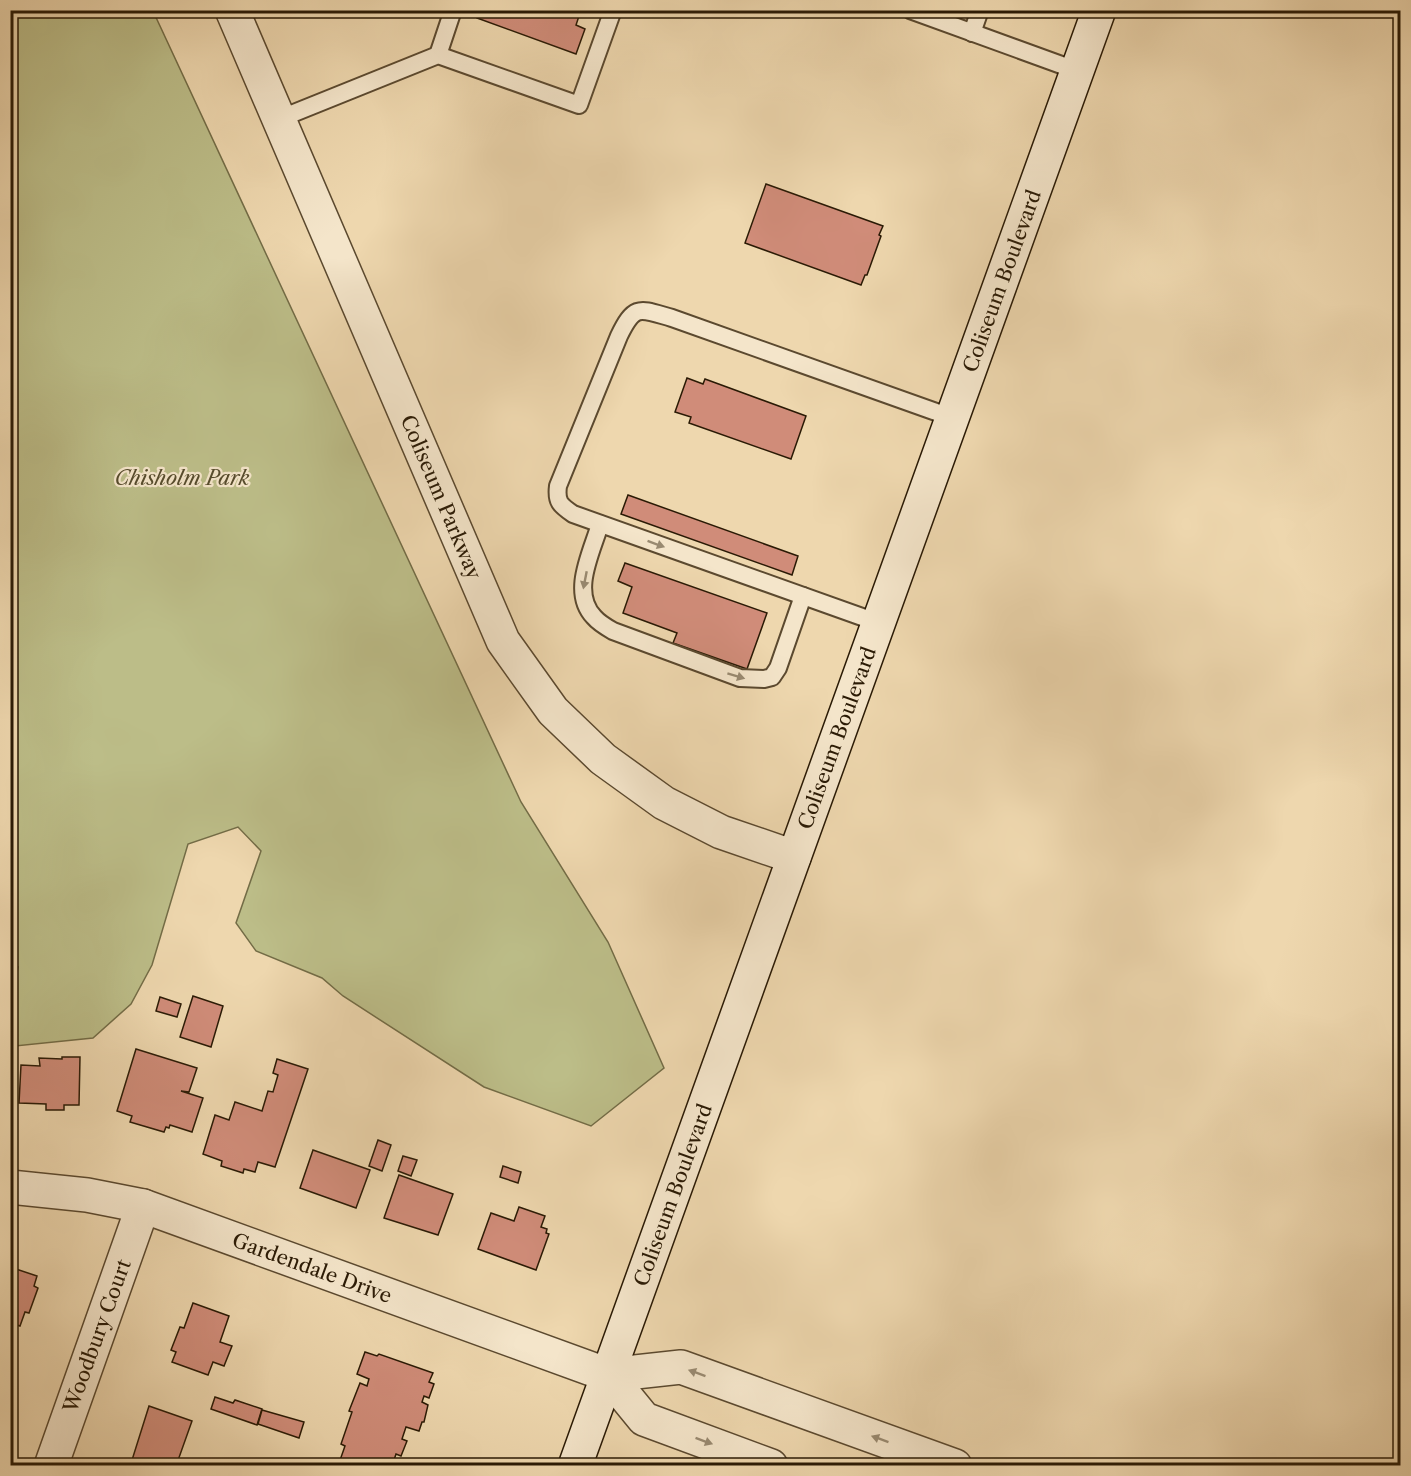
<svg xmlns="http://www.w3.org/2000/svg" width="1411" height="1476" viewBox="0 0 1411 1476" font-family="'Libre Caslon Text',serif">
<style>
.green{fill:#bcbd88;stroke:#736c46;stroke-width:1.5}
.building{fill:#d08c79;stroke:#2a1a05;stroke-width:1.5}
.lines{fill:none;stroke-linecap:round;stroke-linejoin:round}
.service-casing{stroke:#5b492f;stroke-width:20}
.minor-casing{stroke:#5b492f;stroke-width:36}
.secondary-casing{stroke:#2a1a05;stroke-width:36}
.service{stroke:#f4e5ca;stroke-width:16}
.minor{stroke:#f4e5ca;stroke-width:33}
.secondary{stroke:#f4e5ca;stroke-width:33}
.oneway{fill:#998a71}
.labels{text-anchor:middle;stroke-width:4.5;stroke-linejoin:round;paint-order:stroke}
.street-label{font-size:20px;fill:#2a1a05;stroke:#f4e5ca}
.park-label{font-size:20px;font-style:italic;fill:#564b2c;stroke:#f4e5ca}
</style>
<rect width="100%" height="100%" fill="#eed7ae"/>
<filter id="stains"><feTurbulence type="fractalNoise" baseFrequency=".00333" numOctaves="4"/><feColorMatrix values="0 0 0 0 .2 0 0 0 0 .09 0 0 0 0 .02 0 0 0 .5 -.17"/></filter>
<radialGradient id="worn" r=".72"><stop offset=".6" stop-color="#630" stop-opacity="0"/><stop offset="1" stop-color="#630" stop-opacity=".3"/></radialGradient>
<!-- green -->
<path class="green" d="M10 11H153L521 802 608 942 664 1068 591 1126 484 1087 343 996 322 978 256 951 236 923 261 851 238 827 188 844 152 965 131 1004 93 1038 15 1046C6 1020 13 994 18 967L10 966Z"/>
<!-- building -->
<g class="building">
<path d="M479 10H581L576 25 585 29 576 54 477 18Z"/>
<path d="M766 184 883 226 879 235 881 236 867 275H865L861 285 745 243Z"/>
<path d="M687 378 703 384 705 379 806 416 791 459 689 423 691 417 675 412Z"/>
<path d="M628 495 798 556 792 575 621 514Z"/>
<path d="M625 563 767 613 747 669 673 643 677 633 623 613 632 587 618 581Z"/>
<path d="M193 996 223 1006 211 1047 180 1037Z"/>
<path d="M160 997 181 1004 177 1017 156 1011Z"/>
<path d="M136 1049 197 1068 189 1092 181 1091 203 1098 192 1132 170 1125 169 1128 166 1127 164 1132 130 1122 132 1116 117 1111Z"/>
<path d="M62 1057H80L79 1105H64V1110H46V1104L19 1103 21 1065 40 1066 39 1058 62 1059Z"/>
<path d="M277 1059 308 1069 275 1167 258 1162 255 1172 244 1169 243 1173 221 1166 222 1161 203 1154 215 1115 229 1120 235 1102 262 1111 268 1091 273 1092 278 1075 273 1073Z"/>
<path d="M378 1140 391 1145 382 1171 369 1166Z"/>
<path d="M313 1150 370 1170 356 1208 300 1188Z"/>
<path d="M403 1156 417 1160 411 1176 398 1171Z"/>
<path d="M503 1166 521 1172 518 1183 500 1177Z"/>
<path d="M399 1175 453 1194 438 1235 384 1218Z"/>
<path d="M519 1207 545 1216 541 1227 547 1229 546 1233 549 1234 536 1270 478 1249 491 1213 514 1221Z"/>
<path d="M10 1267 37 1276 34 1286 38 1288 29 1313 25 1312 20 1326 10 1323Z"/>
<path d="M193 1303 229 1316 220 1342 232 1346 224 1366 213 1362 208 1375 172 1362 176 1352 171 1350 180 1327 184 1328Z"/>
<path d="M365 1352 377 1356 379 1354 433 1373 429 1382 434 1384 429 1398 424 1396 422 1402 428 1405 424 1422H422L419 1431 406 1427 402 1439 407 1441 401 1456 396 1454 392 1466H338L345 1446 341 1444 352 1412 349 1411 360 1383 367 1386 369 1379 357 1374Z"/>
<path d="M215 1397 233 1403 235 1400 262 1409 257 1425 211 1409Z"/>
<path d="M149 1406 192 1421 176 1466H146L132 1460Z"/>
<path d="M262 1410 304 1422 299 1438 258 1424Z"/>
</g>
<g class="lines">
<defs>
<g id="service">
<path d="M910 10 1078 71"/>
<path d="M972 33 980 10"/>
<path d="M438 55 453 10"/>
<path d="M279 119 438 55 579 105 613 10"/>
<path d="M600 524C592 552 570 592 594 617 599 623 606 627 613 631L740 678 764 679 772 677 778 668 803 596"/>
<path d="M879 623 573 514C560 505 556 502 558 486L619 336C635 303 640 309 672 318L953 418"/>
</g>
<g id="minor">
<path d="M232 10 503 641 553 711 603 759 664 803 721 832 794 857"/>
<path d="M10 1187 87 1195 143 1206 608 1375 681 1367 955 1466"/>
<path d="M608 1375 644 1419 771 1466"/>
<path d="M51 1466 143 1206"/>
</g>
<path id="secondary" d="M575 1466 1099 10"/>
</defs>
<!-- service casing -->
<use href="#service" class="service-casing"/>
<!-- minor casing -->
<use href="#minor" class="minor-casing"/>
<!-- secondary casing -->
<use href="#secondary" class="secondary-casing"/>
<!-- service -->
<use href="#service" class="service"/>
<!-- minor -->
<use href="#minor" class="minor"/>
<!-- secondary -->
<use href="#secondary" class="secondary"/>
</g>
<!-- one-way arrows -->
<defs><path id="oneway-solid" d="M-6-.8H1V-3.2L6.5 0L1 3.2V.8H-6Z" transform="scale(1.5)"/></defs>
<g class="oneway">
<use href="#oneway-solid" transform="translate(656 544) rotate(20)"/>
<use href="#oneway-solid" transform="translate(585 580) rotate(101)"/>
<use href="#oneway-solid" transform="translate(736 676) rotate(17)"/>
<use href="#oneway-solid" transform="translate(697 1373) rotate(-160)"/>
<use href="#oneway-solid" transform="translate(880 1439) rotate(-160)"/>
<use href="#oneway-solid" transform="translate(704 1441) rotate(20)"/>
</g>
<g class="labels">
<!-- street labels -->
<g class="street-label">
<text transform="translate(1002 281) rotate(-70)" y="7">Coliseum Boulevard</text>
<text transform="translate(441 497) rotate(67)" y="7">Coliseum Parkway</text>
<text transform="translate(837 738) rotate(-70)" y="7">Coliseum Boulevard</text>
<text transform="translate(673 1195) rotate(-70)" y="7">Coliseum Boulevard</text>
<text transform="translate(312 1268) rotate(20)" y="7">Gardendale Drive</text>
<text transform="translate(97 1336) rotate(-70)" y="7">Woodbury Court</text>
</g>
<!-- park labels -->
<g class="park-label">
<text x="182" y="485">Chisholm Park</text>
</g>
</g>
<!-- margin -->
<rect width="1411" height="1476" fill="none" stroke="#eed7ae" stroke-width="36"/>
<rect x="12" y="12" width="1387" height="1452" fill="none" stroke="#2a1a05" stroke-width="3"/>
<rect x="18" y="18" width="1375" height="1440" fill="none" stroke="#2a1a05" stroke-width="1.5"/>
<rect width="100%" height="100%" filter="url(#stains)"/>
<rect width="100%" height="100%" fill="url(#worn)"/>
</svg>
